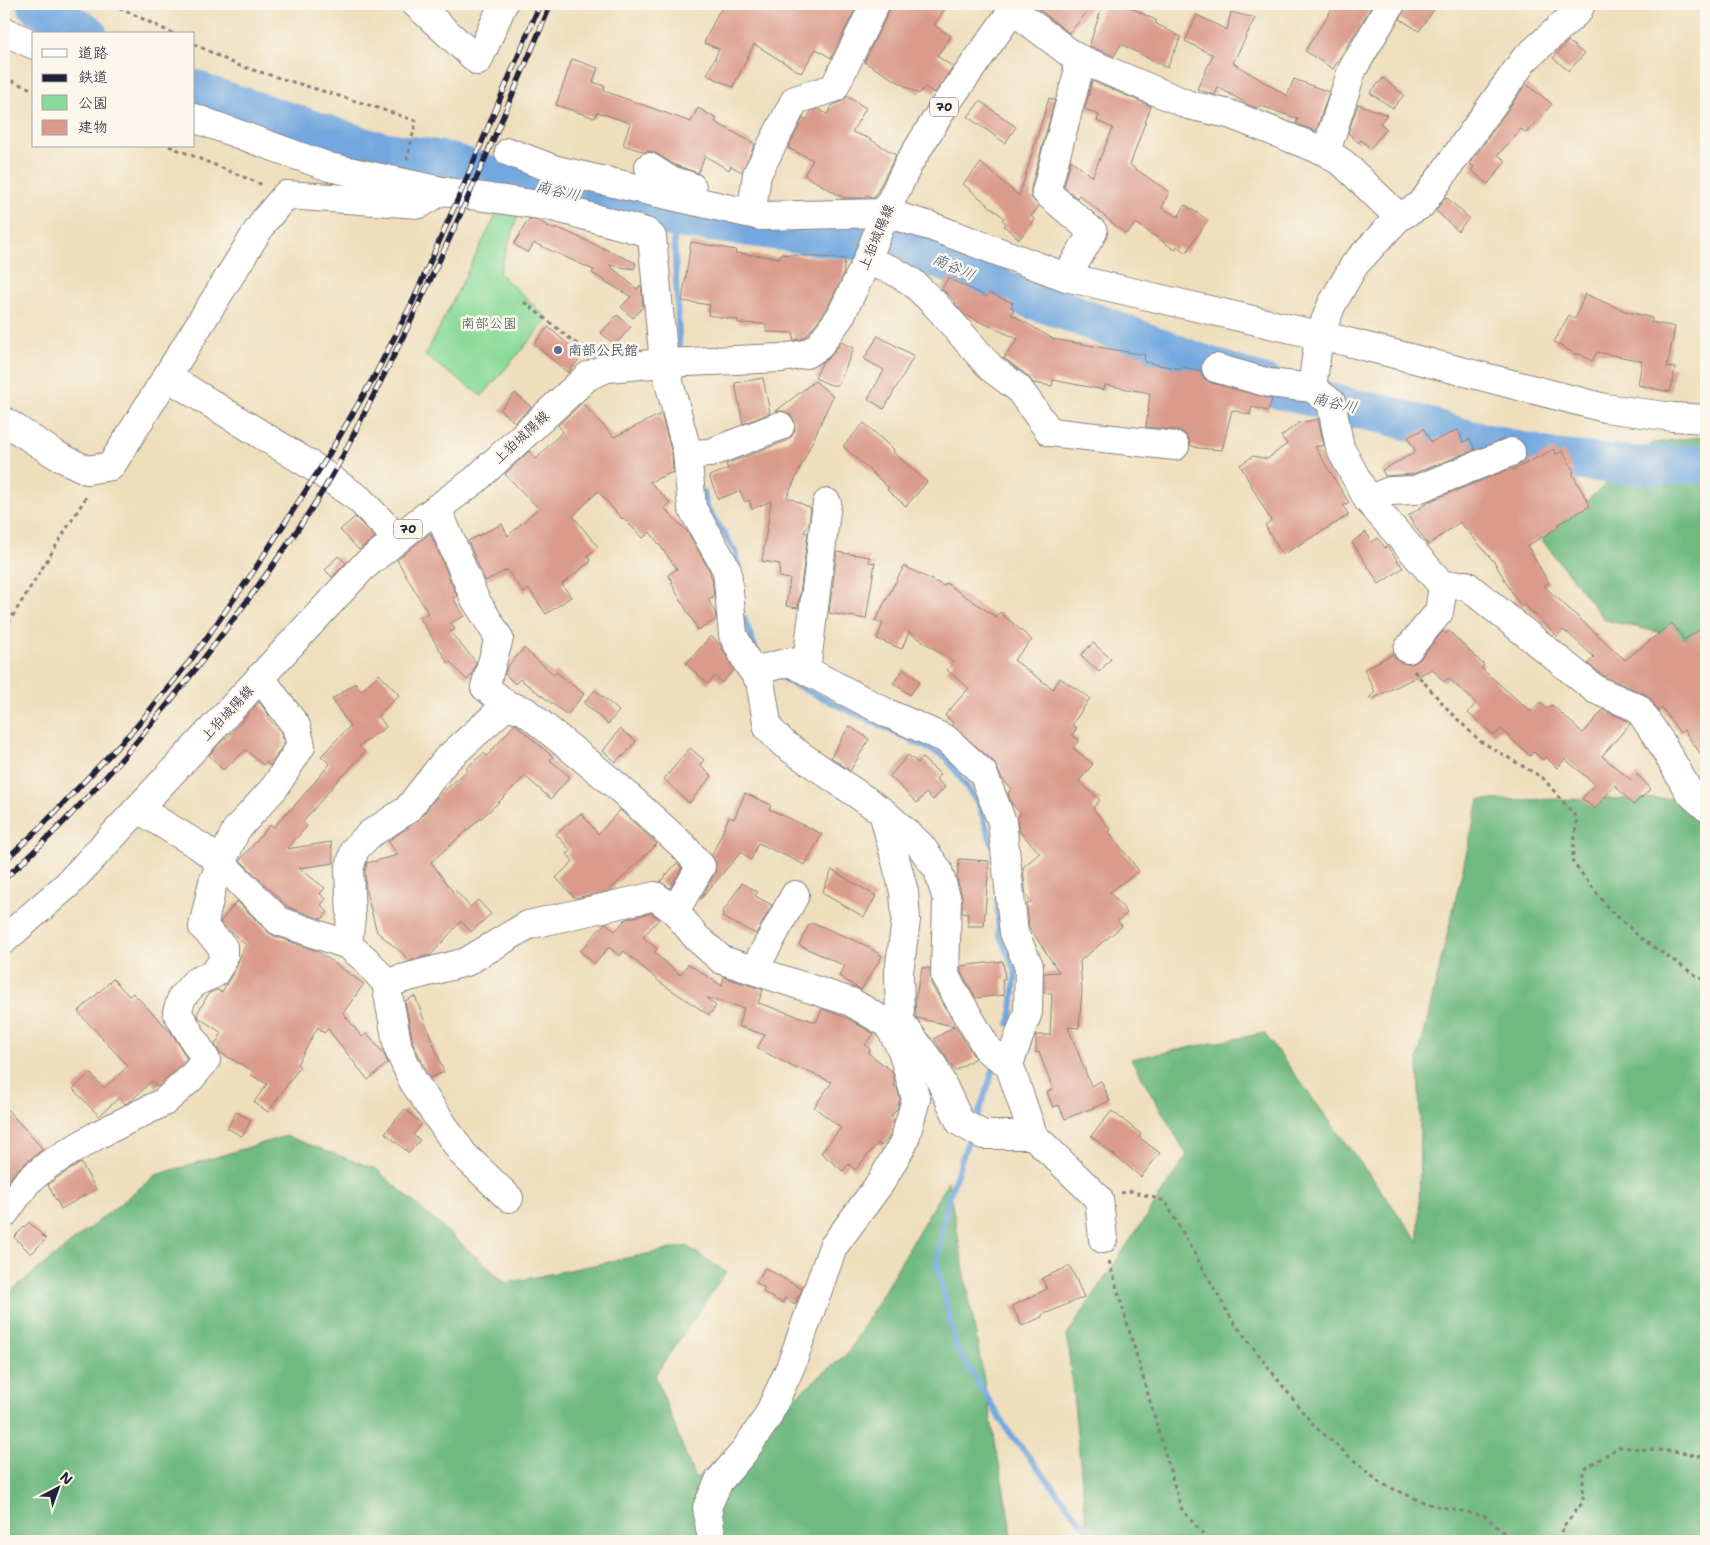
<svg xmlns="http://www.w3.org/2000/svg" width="1710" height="1545" viewBox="0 0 1710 1545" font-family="'Shantell Sans','Klee One',sans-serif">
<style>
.green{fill:#8ada99;stroke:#567e6a}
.forest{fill:#6fba81;stroke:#486e5e}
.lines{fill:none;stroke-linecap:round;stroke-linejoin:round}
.stream{stroke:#72a8df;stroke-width:6}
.river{stroke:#72a8df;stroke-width:39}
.building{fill:#da9b8c}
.minor-casing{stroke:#88807c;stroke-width:30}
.major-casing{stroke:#88807c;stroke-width:30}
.path{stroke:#88807c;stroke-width:3;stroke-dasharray:4 4;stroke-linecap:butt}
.minor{stroke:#fff;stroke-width:28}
.major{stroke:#fff;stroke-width:28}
.rail-casing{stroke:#22223b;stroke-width:5.5}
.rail{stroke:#fbf7ec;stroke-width:4;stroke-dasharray:11;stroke-linecap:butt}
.service-dot{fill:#5c6f8a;stroke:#fbf7ec;stroke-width:2}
.labels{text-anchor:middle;stroke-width:5;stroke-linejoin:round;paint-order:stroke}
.shield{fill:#fbf7ec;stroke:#636270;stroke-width:1}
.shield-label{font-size:12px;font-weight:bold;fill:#22223b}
.street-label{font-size:14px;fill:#22223b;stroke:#fbf7ec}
.park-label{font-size:14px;fill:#415957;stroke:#fbf7ec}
.service-label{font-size:14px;font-weight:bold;fill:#4e5e75;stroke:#fbf7ec;text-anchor:start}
.water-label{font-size:15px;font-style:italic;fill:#42587d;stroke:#fbf7ec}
</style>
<rect width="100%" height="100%" fill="#fbf7ec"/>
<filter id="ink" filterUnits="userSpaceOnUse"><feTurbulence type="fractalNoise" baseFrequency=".02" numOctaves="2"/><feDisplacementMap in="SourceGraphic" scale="10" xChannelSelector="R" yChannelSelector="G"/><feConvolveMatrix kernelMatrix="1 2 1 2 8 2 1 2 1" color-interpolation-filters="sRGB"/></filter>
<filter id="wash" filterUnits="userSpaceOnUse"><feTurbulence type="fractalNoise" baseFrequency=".0096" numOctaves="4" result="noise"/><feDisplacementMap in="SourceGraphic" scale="20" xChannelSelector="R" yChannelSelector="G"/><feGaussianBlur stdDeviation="1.12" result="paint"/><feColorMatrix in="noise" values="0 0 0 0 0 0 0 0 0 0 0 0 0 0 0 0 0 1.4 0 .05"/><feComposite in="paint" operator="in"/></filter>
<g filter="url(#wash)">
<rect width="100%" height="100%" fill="#eedebc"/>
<!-- green -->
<path class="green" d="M499 209 519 212 499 273 548 319 482 396 425 356Z"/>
<!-- forest -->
<g class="forest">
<path d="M1706 436V643L1605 620 1542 540 1653 443Z"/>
<path d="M1706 798V1541H1088L1067 1335 1187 1155 1131 1059 1264 1033 1419 1242 1420 1122 1418 1059 1479 800Z"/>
<path d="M286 1136 376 1169 506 1283 686 1246 726 1272 655 1375 695 1479 848 1353 948 1181 1013 1541H4V1308L12 1290 156 1175Z"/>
</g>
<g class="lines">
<!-- stream -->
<g class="stream">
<path d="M673 218 680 357"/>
<path d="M704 492 706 505 736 553 737 566"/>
<path d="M744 618 757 653"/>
<path d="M778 674 787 681 946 757 979 805 992 844"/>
<path d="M997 899 999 934 1016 971 1011 1019 1009 1024"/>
<path d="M975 1124 996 1062"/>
<path d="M970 1135 947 1203 937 1263 956 1347 1006 1428 1096 1541"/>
</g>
<!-- river -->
<g class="river">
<path d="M36 4 88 34"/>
<path d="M194 89 205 94 371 149 446 161 493 176 584 195 673 218 908 247 969 272 1015 294 1058 308 1189 359 1280 390 1311 397 1345 407 1388 415 1464 438 1555 459 1636 466 1706 463"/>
</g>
</g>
<g id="blocks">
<!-- building -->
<g class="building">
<path d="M726 4H858L831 58 816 49 801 73 754 44 733 87 707 75 719 49 704 43 718 13Z"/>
<path d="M890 4H948L934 25 951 36 937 56 953 67 934 93 925 87 919 94 864 62 889 11Z"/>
<path d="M1032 4H1094L1069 33Z"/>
<path d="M1103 4H1124L1157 21 1155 23 1181 37 1167 68 1121 44 1114 56 1089 46Z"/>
<path d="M1335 4H1373L1333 69 1305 51Z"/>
<path d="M1407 4H1438L1419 31 1400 19Z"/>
<path d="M1231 12 1255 18 1233 63 1287 96 1294 79 1329 92 1316 131 1296 124 1298 119 1259 105 1257 108 1249 105 1218 87 1215 95 1197 89 1213 55 1185 41 1197 15 1227 30Z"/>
<path d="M1568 41 1584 54 1569 71 1553 58Z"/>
<path d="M572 59 598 68 593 82 605 86 604 91 691 122 698 108 717 119 715 122 755 144 742 172 731 166 729 170 705 156 698 173 675 165 657 154 650 151 645 152 623 145 630 123 597 112 595 118 556 105Z"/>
<path d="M1383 78 1404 95 1393 108 1370 93Z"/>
<path d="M1092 81 1151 106 1130 165 1169 192 1162 208 1178 217 1185 205 1208 220 1186 253 1177 246 1175 250 1136 223 1126 234 1079 195 1077 198 1064 187 1071 160 1092 177 1113 128 1097 121 1099 115 1085 109Z"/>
<path d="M1526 84 1552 104 1526 133 1521 129 1498 155 1506 161 1488 184 1471 170 1474 167 1470 164Z"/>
<path d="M847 96 866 108 852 132 868 138 896 155 874 198 867 195 865 198H844L804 175 813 160 788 148 803 118 807 120 811 111 818 109 827 114 833 105 844 100Z"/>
<path d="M1049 98 1055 100 1031 188V197L1039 206 1031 216 1035 220 1019 239 1004 226 1006 223 1002 220 1004 218 963 184 981 163 1019 196Z"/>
<path d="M980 101 1016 127 1005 143 968 117Z"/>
<path d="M1358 104 1387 115 1380 123 1387 129 1370 148 1361 140 1359 143 1348 133Z"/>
<path d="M1446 197 1469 218 1458 231 1436 211Z"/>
<path d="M529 219 539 221 555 230 556 227 636 263 634 269 609 265 637 289 641 285 643 307 633 318 621 307 631 297 592 273 594 270 534 243 528 253 514 244Z"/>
<path d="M691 242 736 250 735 253 780 258V254L845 259 843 276 827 309 807 335 801 339 793 340 794 333 766 332V324L738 323V320L708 315 710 305 682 301Z"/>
<path d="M948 278 987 297 989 293 1013 303 1011 307 1014 309 1011 314 1053 339 1145 355 1144 362 1181 369 1182 367 1201 371 1204 378 1212 383 1272 399 1268 411 1252 407 1250 415 1232 410 1222 450 1198 448 1190 445 1189 439 1184 433 1177 430 1146 427 1150 393 1105 385 1104 390 1053 380 1052 386 1033 383 1028 376 1004 358 1018 339 965 315 955 304 956 302 942 289Z"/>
<path d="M1585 294 1625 311 1652 318 1651 322 1675 327 1667 367 1675 368 1670 392 1638 385 1642 361 1597 352 1592 361 1578 353 1577 355 1554 342 1569 315 1575 319Z"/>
<path d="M617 315 631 327 615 345 601 333Z"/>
<path d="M548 327 582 356 568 373 534 344Z"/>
<path d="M878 336 914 356 884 409 868 399 884 370 864 359Z"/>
<path d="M841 342 854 348 838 385H831L815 378 822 363 830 357Z"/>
<path d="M763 378 770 413 743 424 735 383Z"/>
<path d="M815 381 833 396 787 497 811 508 809 523 804 532 808 533 798 608 786 606 790 579 779 577 780 564 762 561 771 501 752 509 749 500 745 502 740 491 718 499 709 476 728 469 726 464 786 441 792 436 795 429 794 420 789 414 783 411H776Z"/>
<path d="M515 393 531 407 515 422 500 410Z"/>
<path d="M582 403 614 437 661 414 672 454 673 472 650 482 670 503 664 508 687 531 711 573 710 574 712 578 714 596 708 600 715 612 716 620 698 630 671 583 673 582 668 575 677 569 650 532 643 538 623 518 622 519 598 491 573 516 598 547 587 556 591 561 562 584 571 597 546 614 529 589 524 593 507 570 485 581 468 541 502 524 508 536 538 508 505 474 529 451 536 459 563 431 558 425Z"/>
<path d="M1318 419 1324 445 1315 447 1349 503 1343 506 1349 515 1282 555 1265 525 1271 521 1240 465 1253 456 1267 459 1287 444 1281 436 1299 423Z"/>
<path d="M864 423 894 450 893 452 927 482 906 506 887 490 889 488 843 446Z"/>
<path d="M1424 429 1431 442 1458 430 1463 442 1470 439 1475 450 1412 474 1385 476 1382 470 1416 452 1408 437Z"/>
<path d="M1554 449 1556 454 1563 451 1574 472 1572 473 1590 506 1558 524 1559 527 1527 546 1549 583 1544 586 1625 660 1672 623 1684 640 1706 625V762L1684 730 1680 733 1662 708 1658 711 1651 699 1645 694 1604 676 1588 664 1594 657 1567 632 1566 633 1563 630 1557 636 1524 604 1522 606 1517 601 1495 563 1460 522 1428 545 1408 516 1430 501 1512 468 1513 470Z"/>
<path d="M355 517 375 537 359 550 340 530Z"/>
<path d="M1366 532 1372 542 1378 538 1385 548 1387 546 1403 568 1379 584 1352 542Z"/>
<path d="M430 533 457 596 453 598 464 616 451 623 455 629 450 632 476 662 472 675 467 680 450 662 448 663 420 618 428 613 397 560Z"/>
<path d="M837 552 870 557 869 562 875 563 866 619 829 613Z"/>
<path d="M338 556 346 563 332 577 325 570Z"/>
<path d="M904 566 944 586 946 583 996 617 1000 612 1032 640 1014 660 1053 689 1060 678 1090 698 1072 725 1077 728 1072 735 1079 740 1073 748 1093 764 1079 781 1100 800 1093 808 1111 830 1109 832 1139 871 1110 892 1127 913 1118 921 1122 926 1080 961 1082 991 1079 1028 1068 1027 1091 1086 1101 1081 1110 1101 1065 1119 1059 1105 1053 1107 1047 1092 1053 1089 1039 1052 1036 1053V1035H1050L1052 993H1044V973L1059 972 1029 927 1027 904 1031 902 1026 896 1023 867 1040 853 1019 831 1017 818 1021 814 1012 804 1008 793 1012 789 1002 779 994 762 952 725 953 723 945 715 969 688 947 670 954 662 909 632 902 649 877 639 883 623 875 621Z"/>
<path d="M1443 631 1446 634 1449 631 1484 665 1481 668 1531 712 1540 702 1547 709 1552 705 1583 733 1603 710 1628 721 1630 724 1602 756 1631 780 1637 774 1651 789 1633 805 1615 785 1595 809 1582 799 1595 784 1565 759 1557 768 1546 757 1543 760 1534 752 1530 756 1501 729 1494 735 1468 713 1476 703 1448 678 1444 682 1432 669 1370 700 1369 698 1375 692 1364 669 1393 654 1398 661 1402 663 1406 664 1414 663 1420 659Z"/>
<path d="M711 636 720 644 734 670 722 683 715 676 708 684 686 664Z"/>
<path d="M1093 643 1111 659 1099 672 1081 655Z"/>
<path d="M524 648 554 675 556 672 584 694 567 715 520 679 515 684 505 674 507 667Z"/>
<path d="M904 669 920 681 910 695 893 683Z"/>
<path d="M379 674 399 695 378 715 386 727 359 746 365 752 343 776 342 775 303 822 307 826 287 849 331 842 334 863 299 868 325 888 320 894 326 899 321 905 328 912 322 919 288 907 240 860 270 825 274 827 289 810 290 811 330 764 321 756 350 726 332 699 356 683 361 691Z"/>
<path d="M595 690 619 711 608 724 584 703Z"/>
<path d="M259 702 269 715 267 717 282 733 283 739 282 741 284 743 270 766 266 762 263 765 246 750 223 770 209 755 225 738 226 739Z"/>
<path d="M515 724 553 757 550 760 570 777 551 799 525 776 495 806 431 862 453 892 455 890 470 907 478 900 491 914 471 932 461 921 431 955 410 960 377 932 366 892 365 872 367 863 398 855 388 841 419 820 434 800 468 770 466 768 484 753 487 756Z"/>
<path d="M849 726 869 739 850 771 831 757Z"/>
<path d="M620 729 636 741 623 757 622 755 616 762 603 751Z"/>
<path d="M690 748 704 760 699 765 712 776 689 803 664 779Z"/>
<path d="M908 755 918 763 922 758 940 774 936 779 945 787 933 800 926 793 917 803 890 776Z"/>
<path d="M745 793 771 805 769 809 822 834 805 865 758 843 751 860 741 852 700 900 715 873 716 864 712 855 729 817 734 819Z"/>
<path d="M620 810 657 844 609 891 575 898 556 878 573 861 567 854 571 851 556 834 581 813 598 834Z"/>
<path d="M959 859 989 861 984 926H968V914L962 913V896L957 879Z"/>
<path d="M677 863 682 868 670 888 660 882Z"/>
<path d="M832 870 876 896 864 917 822 893Z"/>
<path d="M742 883 758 892 755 896 772 905 756 934 722 917 724 914 722 913Z"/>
<path d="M237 901 268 932 274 936 317 951 364 984 343 1013 362 1037 367 1033 384 1054 388 1063 368 1080 328 1029 324 1033 318 1027 297 1064 300 1067 268 1112 254 1102 267 1084 251 1075 253 1071 219 1052 215 1045 222 1033 199 1018 197 1014 209 993 217 990 222 992 236 968 239 959 246 945 220 922Z"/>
<path d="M651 913 659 919 643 937 657 949 654 952 680 975 688 964 722 986 724 977 763 990 758 1003 816 1022 822 1009 847 1018 874 1034 865 1045 870 1049 868 1053 892 1071 895 1084 894 1086 897 1088 900 1099 897 1109 891 1117 894 1119 890 1136 881 1146 878 1143 855 1170 849 1164 843 1171 821 1153 841 1128 814 1107 832 1082 797 1067V1069L757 1048 765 1035 738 1026 744 1008 707 998 716 1006 709 1015 661 983 624 951 620 956 609 947 595 964 580 951 604 924 606 923 615 931 626 919Z"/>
<path d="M809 924H816L865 945 882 956 861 990 839 976 845 966 799 945Z"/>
<path d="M1003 961 1005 979H1002L1004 995 976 998 961 972V966Z"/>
<path d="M922 968H930L931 984 954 1022 953 1026 917 1018 916 1016 915 999Z"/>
<path d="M113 979 129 996 133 993 172 1033 187 1059 157 1087 152 1081 131 1101 125 1104 119 1098 99 1116 73 1089 90 1073 104 1088 128 1066 78 1012Z"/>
<path d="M415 996 444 1072 430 1078 413 1043 405 1001Z"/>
<path d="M955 1026 975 1058 955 1071 934 1039Z"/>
<path d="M4 1106 43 1149 17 1170 4 1187Z"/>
<path d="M405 1109 422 1124 413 1135 420 1140 409 1153 385 1133Z"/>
<path d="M1112 1111 1141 1134 1139 1137 1160 1153 1141 1177 1091 1136Z"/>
<path d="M236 1112 251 1120 242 1136 227 1128Z"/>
<path d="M81 1163 96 1189 61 1209 48 1185 58 1177Z"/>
<path d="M29 1222 46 1239 31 1254 14 1237Z"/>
<path d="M1070 1266 1084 1297 1042 1315V1317L1022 1326 1012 1306 1047 1289 1042 1278Z"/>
<path d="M765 1268 802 1289 795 1304 785 1298 782 1303 763 1292 765 1288 756 1283Z"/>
</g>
</g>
</g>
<g filter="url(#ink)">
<use href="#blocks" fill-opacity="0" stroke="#88807c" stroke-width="1"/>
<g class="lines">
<defs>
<g id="minor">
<path d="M416 4 478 61 503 4"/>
<path d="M1010 4 1013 10 1075 57 1189 105 1229 114 1326 152 1344 164 1399 217"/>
<path d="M4 31 34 45"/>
<path d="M194 118 329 167 442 191 553 207 646 232 652 237 664 363 687 451 692 508 727 570 733 635 748 664 760 681 768 728 784 744 883 812 920 845 938 870 947 900 945 976 988 1050 1009 1064"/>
<path d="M509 152 556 170 761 216 885 213 930 226 1066 277 1344 341 1605 408 1673 417 1706 419"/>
<path d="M1326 152 1352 70 1391 4"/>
<path d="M649 167 668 179 692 187"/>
<path d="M753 202 757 174 795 100 834 88 875 4"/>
<path d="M867 261 892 270 912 282 936 305 991 368 1018 388 1050 432 1175 446"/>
<path d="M1066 277 1093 232 1046 192 1078 73 1075 57"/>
<path d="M1216 368 1269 383 1312 388 1331 402 1340 448 1368 500 1443 586 1439 612 1408 649"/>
<path d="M168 377 312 466 359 499 397 538"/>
<path d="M1312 388 1319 336 1332 304 1355 264 1399 217 1421 205 1524 60 1578 11 1581 4"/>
<path d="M4 421 58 456 87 470 111 466 264 221 286 195 420 204 441 191"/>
<path d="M688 454 710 453 780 426"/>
<path d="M1368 500 1390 491 1415 490 1511 452"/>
<path d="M437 508 475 599 499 638 485 687 507 705 525 711 618 787 683 846 701 866 675 911"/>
<path d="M1443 586 1466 585 1596 690 1638 708 1662 744 1689 792 1706 807"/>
<path d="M806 670 827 503"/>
<path d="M753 671 790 662 887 713 946 739 983 773 1002 822 1014 933 1029 966 1028 1012 1009 1064 1033 1135 1099 1199 1103 1239"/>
<path d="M138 809 201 847 221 863 279 921 348 945 366 960 386 983 398 1048 413 1081 463 1154 509 1198"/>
<path d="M883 812 904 892 906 920 899 972 900 1021 934 1067 960 1122 983 1135H1033"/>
<path d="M348 945 351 917 349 870 355 849 370 834 407 810 446 760 507 705"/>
<path d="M754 970 795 895"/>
<path d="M386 983 466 962 528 925 655 896 675 911 697 938 722 960 851 1002 888 1024 902 1050 916 1099 904 1142 881 1182 833 1247 790 1368 767 1418 743 1453 719 1481 707 1507 710 1529 713 1541"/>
<path d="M4 1214 27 1182 49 1164 99 1134 164 1102 191 1078 206 1060 177 1012 182 997 195 982 214 974 223 960V947L203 927 213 882 236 830 275 787 301 746 296 726 260 677"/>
</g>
<path id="major" d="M4 940 67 885 363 567 421 520 474 481 588 376 607 368 664 363 782 358 806 354 818 347 840 317 867 261 885 213 909 163 943 108 1017 4"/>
</defs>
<!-- minor casing -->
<use href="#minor" class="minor-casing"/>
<!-- major casing -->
<use href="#major" class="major-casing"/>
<!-- path -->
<g class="path">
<path d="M112 4 174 34"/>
<path d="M194 44 237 65 372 106 416 121 407 160"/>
<path d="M4 78 34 90"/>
<path d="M169 146 263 185"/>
<path d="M524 302 587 352"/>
<path d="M4 630 88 494"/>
<path d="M1414 671 1453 715 1480 741 1543 778 1577 818 1572 861 1609 909 1643 940 1706 982"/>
<path d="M1121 1193 1131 1191 1165 1201 1232 1320 1312 1424 1380 1483 1428 1504 1485 1516 1513 1541"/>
<path d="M1109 1261 1181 1508 1209 1541"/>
<path d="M1562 1541 1563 1527 1583 1502V1470L1619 1447 1680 1452 1706 1457"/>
</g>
<!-- minor -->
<use href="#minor" class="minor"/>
<!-- major -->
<use href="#major" class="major"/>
<defs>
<g id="rail">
<path d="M4 861 40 828 137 726 193 657 251 575 325 461 374 377 412 303 460 194 540 4"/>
<path d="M4 879C87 805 160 718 226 629 264 579 301 528 333 474 346 451 357 427 369 404 437 274 494 139 551 4"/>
</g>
</defs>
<!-- rail casing -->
<use href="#rail" class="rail-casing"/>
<!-- rail -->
<use href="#rail" class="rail"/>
</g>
</g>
<!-- markers -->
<circle class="service-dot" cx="558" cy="350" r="5"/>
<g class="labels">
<!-- shield labels -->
<g class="shield">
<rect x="930" y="97.5" width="28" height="19" rx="4"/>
<rect x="394" y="519.5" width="28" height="19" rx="4"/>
</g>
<g class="shield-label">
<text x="944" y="111">70</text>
<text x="408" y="533">70</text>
</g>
<!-- street labels -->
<g class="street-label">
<text transform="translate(876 237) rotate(-67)" y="5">上狛城陽線</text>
<text transform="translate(521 437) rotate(-43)" y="5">上狛城陽線</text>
<text transform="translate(227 713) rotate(-47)" y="5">上狛城陽線</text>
</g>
<!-- park labels -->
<g class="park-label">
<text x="489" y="328">南部公園</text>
</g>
<!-- service labels -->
<g class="service-label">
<text x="568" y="355">南部公民館</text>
</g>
<!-- water labels -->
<g class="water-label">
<text transform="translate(558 191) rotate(13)" y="5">南谷川</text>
<text transform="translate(954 267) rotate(24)" y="5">南谷川</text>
<text transform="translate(1335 403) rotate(13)" y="5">南谷川</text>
</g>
</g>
<!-- margin -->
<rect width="1710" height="1545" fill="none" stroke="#fbf7ec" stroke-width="20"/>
<!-- legend -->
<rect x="32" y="32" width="162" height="115" fill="#fbf7ec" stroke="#a4a2a5"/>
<rect x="42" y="49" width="25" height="8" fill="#ffffff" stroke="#a4a2a5"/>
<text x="78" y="58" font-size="15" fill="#22223b">道路</text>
<rect x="42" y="74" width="25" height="8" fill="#22223b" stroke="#a4a2a5"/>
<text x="78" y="82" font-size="15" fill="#22223b">鉄道</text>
<rect x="42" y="95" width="25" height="15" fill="#8ada99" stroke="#a4a2a5"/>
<text x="78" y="108" font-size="15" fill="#22223b">公園</text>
<rect x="42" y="120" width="25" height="15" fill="#da9b8c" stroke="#a4a2a5"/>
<text x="78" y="132" font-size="15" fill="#22223b">建物</text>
<!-- north arrow -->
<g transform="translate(58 1488) rotate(41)" stroke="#fbf7ec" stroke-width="4" paint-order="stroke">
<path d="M0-4L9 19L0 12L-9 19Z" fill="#22223b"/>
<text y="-8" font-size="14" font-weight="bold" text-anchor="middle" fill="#22223b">N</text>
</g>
</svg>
